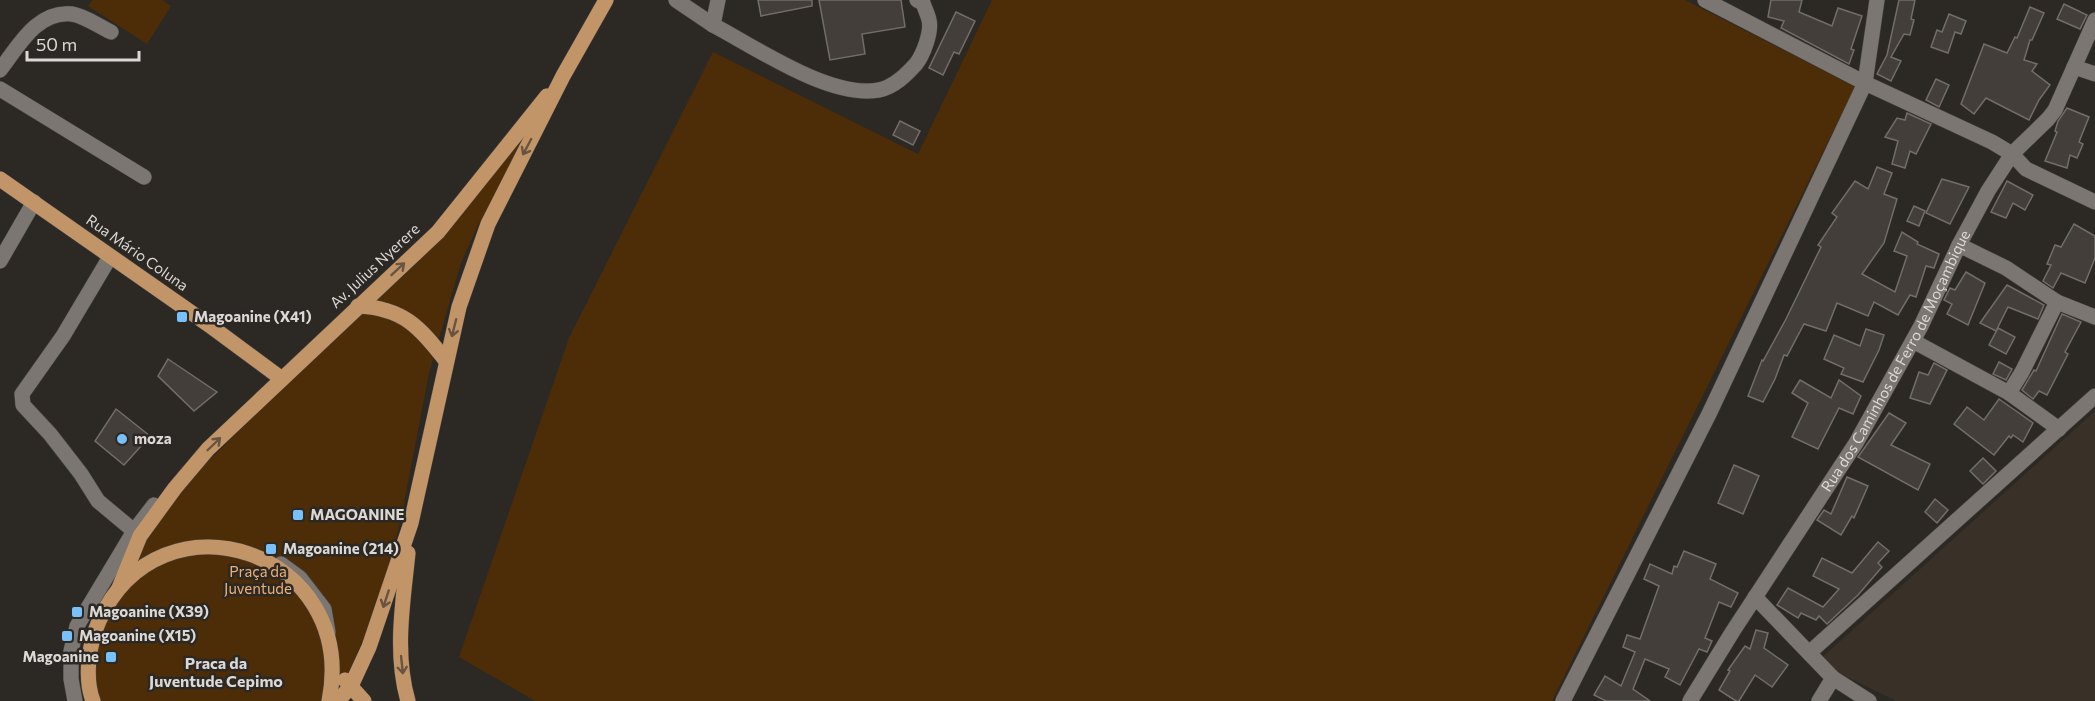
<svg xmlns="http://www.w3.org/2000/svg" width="2095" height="701" viewBox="0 0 2095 701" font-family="Commissioner,sans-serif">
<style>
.built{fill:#393027}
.green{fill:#4d2d08}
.building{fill:#433e3a;stroke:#726d68;stroke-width:1.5}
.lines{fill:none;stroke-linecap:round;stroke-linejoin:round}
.minor-casing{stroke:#484541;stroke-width:16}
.major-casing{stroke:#484541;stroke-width:16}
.minor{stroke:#7b7671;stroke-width:15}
.major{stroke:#c29569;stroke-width:15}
.oneway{stroke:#685440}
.poi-dot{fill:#79bff8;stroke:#2c2824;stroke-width:2}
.labels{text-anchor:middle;stroke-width:5;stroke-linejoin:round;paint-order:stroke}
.street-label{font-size:15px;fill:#dbd8d5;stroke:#2c2824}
.poi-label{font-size:15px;font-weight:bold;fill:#dbd8d5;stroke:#2c2824;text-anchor:start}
.park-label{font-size:15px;fill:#edb177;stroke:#2c2824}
.neighbourhood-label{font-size:16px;font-weight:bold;fill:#dbd8d5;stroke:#2c2824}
</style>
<rect width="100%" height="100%" fill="#2c2824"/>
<!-- built -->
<path class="built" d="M2095 411V701H1896L1817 662Z"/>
<!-- green -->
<g class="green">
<path d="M93 0H162L171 6 147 44 88 6Z"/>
<path d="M992 0H1685L1855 87 1552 701H535L459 657 569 338 713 52 918 154Z"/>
<path d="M563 76 478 225 461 263 429 373 401 519 386 576 370 623 349 672 333 701H93V633L157 512 302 369 413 267 462 213Z"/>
</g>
<!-- building -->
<g class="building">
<path d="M758 0H812V6L761 16Z"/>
<path d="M819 0H901L905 27 862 34 865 54 830 60Z"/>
<path d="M1771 0H1802L1799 12 1832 26 1838 8 1862 16 1851 49 1854 50 1849 64 1781 28 1784 21 1768 17Z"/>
<path d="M1899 0H1915L1911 19 1914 20 1910 35 1904 34 1891 57 1901 61 1891 81 1877 74 1887 55Z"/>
<path d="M2064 4 2087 15 2080 29 2057 19Z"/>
<path d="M2030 7 2044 13 2032 40H2030L2024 60 2037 64 2032 71 2050 85 2039 100 2029 120 1986 98 1974 114 1961 104 1984 44 2007 53 2015 37 2017 38Z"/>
<path d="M956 12 975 21 959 54 954 52 943 75 929 68Z"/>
<path d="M1949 14 1966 21 1961 34 1955 32 1948 53 1931 47 1937 30 1942 32Z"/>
<path d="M1936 79 1949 85 1939 107 1926 100Z"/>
<path d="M2067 108 2089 117 2079 142 2083 144 2077 158 2070 155 2067 168 2045 161 2057 132 2055 131 2058 121Z"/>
<path d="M1907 113 1931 124 1916 154 1910 151 1905 168 1892 164 1898 141 1885 137 1897 118 1905 120Z"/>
<path d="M900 121 920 131 913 145 893 135Z"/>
<path d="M1877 167 1892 173 1884 194 1897 199 1884 243 1862 274 1895 292 1907 256 1894 251 1902 232 1918 242 1917 244 1939 254 1934 268 1926 266 1916 297 1910 295 1898 315 1874 302 1868 316 1837 303 1826 331 1804 324 1787 356 1784 355 1775 379 1763 402 1748 396 1762 360 1763 361 1786 319 1821 247 1818 245 1837 217 1832 213 1855 181 1868 189Z"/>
<path d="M1942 179 1969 187 1950 224 1926 213Z"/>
<path d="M2007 181 2033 195 2025 210 2013 203 2006 218 1991 212Z"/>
<path d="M1914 206 1925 211 1919 226 1907 221Z"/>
<path d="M2074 224 2095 236V258L2085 283 2061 273 2053 288 2043 281 2051 265 2047 264 2055 245 2061 247Z"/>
<path d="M1966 272 1985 283 1968 325 1947 314 1952 304 1944 300 1950 288 1955 290Z"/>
<path d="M2007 285 2044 305 2038 319 2008 307 1996 331 1980 323Z"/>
<path d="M2062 314 2081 322 2065 352 2068 354 2047 395 2039 391 2033 399 2022 390 2034 370 2036 371Z"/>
<path d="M1998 328 2015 337 2006 354 1989 345Z"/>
<path d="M1866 329 1884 335 1879 350 1863 382 1841 374 1844 368 1824 359 1834 335 1860 346Z"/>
<path d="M168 359 217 392 194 411 158 376Z"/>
<path d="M1999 362 2012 369 2006 380 1993 374Z"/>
<path d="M1934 363 1947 370 1930 404 1910 398 1919 372 1928 375Z"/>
<path d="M1800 380 1831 398 1839 380 1861 396 1853 414 1839 408 1818 449 1792 437 1808 403 1792 393Z"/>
<path d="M1999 399 2033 423 2023 442 2013 435 2011 438 2009 436 1994 455 1954 424 1967 407 1984 420Z"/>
<path d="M116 409 150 436 124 465 95 441Z"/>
<path d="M1889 413 1906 423 1891 445 1930 464 1918 490 1858 457Z"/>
<path d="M1983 458 1996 471 1983 484 1970 471Z"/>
<path d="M1734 465 1759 476 1743 514 1718 503Z"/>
<path d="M1847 477 1868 486 1854 518 1852 516 1841 535 1817 520 1824 510 1831 514Z"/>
<path d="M1935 499 1948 510 1937 523 1925 512Z"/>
<path d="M1878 542 1889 551 1878 563 1882 567 1858 595 1827 624 1819 616 1816 620 1801 613 1798 618 1777 605 1788 588 1823 607 1839 589 1813 576 1822 558 1852 573Z"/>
<path d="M1684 551 1716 564 1710 579 1738 593 1731 607 1719 602 1705 638 1712 641 1707 652 1699 649 1680 685 1665 677 1669 669 1645 659 1633 689 1650 701H1606L1594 695 1605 676 1621 686 1635 652 1623 647 1627 635 1640 639 1659 586 1644 579 1650 564 1672 574 1674 566 1677 567Z"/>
<path d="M1756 630 1768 633 1764 648 1788 665 1772 687 1755 675 1739 701H1736L1719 690 1730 671 1728 670 1745 646 1750 649Z"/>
</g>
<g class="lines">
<defs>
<g id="minor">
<path d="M676 0 713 25"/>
<path d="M718 0 713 25C755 47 830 99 879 90 894 87 906 75 916 64 923 55 932 32 929 20 928 15 925 9 923 3L917 0"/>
<path d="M1705 0 1865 83 1992 142 2012 154 2026 169 2095 202"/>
<path d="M2074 67 2095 74"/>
<path d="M0 70C18 47 37 10 72 14 85 16 100 27 111 32"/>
<path d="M0 89 144 177"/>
<path d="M1959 245 2006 268 2057 302 2095 317"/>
<path d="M110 257 63 336 22 394 23 405 50 434 81 474 98 501 140 536"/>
<path d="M0 261 34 202"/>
<path d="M1913 341 2009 393 2059 429"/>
<path d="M2009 393 2022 372 2057 302"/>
<path d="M281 564 300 578 324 609 328 632"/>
<path d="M1755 597 1833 678 1869 701"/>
<path d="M1809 653 2095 396"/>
<path d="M75 701 71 679V651L77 626 134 531 154 505"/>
<path d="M1563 701 1709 414 1865 83 1877 0"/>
<path id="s1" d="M1690 701 1733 631 1856 443 1921 326 1959 245 1988 191 2012 154 2048 119 2055 110 2095 20"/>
<path d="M1819 701 1833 678"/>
</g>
<g id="major">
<path d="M0 179 209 325 282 379"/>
<path d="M358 306C403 308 420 327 446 361"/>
<path d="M408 553C403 602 394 653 408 701"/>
<path d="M119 588 140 536 175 488 208 449 438 232 547 96"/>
<path d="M345 680 364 701"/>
<path d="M93 701C84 677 89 644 99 621 161 485 359 551 329 701"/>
<path d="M338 701 351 686 369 647 411 523 459 307 488 224 563 76 606 0"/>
</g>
</defs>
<!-- minor casing -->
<use href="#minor" class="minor-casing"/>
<!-- major casing -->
<use href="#major" class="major-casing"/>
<!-- minor -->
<use href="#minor" class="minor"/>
<!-- major -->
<use href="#major" class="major"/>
</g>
<!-- one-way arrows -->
<defs><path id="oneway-shaft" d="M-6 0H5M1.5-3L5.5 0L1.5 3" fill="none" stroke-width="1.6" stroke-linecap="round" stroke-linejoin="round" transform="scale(1.5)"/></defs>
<g class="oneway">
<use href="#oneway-shaft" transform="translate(527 147) rotate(118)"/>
<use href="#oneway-shaft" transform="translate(398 269) rotate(-43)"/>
<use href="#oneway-shaft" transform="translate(454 328) rotate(104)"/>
<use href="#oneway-shaft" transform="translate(214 444) rotate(-44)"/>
<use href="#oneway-shaft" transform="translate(386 599) rotate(108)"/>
<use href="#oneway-shaft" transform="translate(402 665) rotate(84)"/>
</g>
<!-- markers -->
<g class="poi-dot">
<rect x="176" y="311" width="12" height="12" rx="3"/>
<circle cx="122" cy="439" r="6"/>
<rect x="292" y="509" width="12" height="12" rx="3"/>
<rect x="265" y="543" width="12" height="12" rx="3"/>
<rect x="71" y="606" width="12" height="12" rx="3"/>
<rect x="61" y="630" width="12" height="12" rx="3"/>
<rect x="105" y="651" width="12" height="12" rx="3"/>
</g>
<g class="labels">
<!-- street labels -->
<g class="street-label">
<text transform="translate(137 253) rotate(35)" y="5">Rua Mário Coluna</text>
<text transform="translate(375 266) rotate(-43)" y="5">Av. Julius Nyerere</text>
<text dy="5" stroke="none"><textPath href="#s1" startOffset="398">Rua dos Caminhos de Ferro de Moçambique</textPath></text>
</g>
<!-- poi labels -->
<g class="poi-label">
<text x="194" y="322">Magoanine (X41)</text>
<text x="134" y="444">moza</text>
<text x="310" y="520">MAGOANINE</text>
<text x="283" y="554">Magoanine (214)</text>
<text x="89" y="617">Magoanine (X39)</text>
<text x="79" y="641">Magoanine (X15)</text>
<text x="99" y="662" text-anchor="end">Magoanine</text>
</g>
<!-- park labels -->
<g class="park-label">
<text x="258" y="577">Praça da<tspan x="258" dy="17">Juventude</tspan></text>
</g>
<!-- neighbourhood labels -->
<g class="neighbourhood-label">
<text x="216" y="669">Praca da<tspan x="216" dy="18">Juventude Cepimo</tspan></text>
</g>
</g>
<!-- scale -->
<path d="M27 51v9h112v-9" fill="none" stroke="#dbd8d5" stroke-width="3"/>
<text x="36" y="51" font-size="18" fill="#dbd8d5" stroke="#2c2824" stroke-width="4.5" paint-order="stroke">50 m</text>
</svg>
